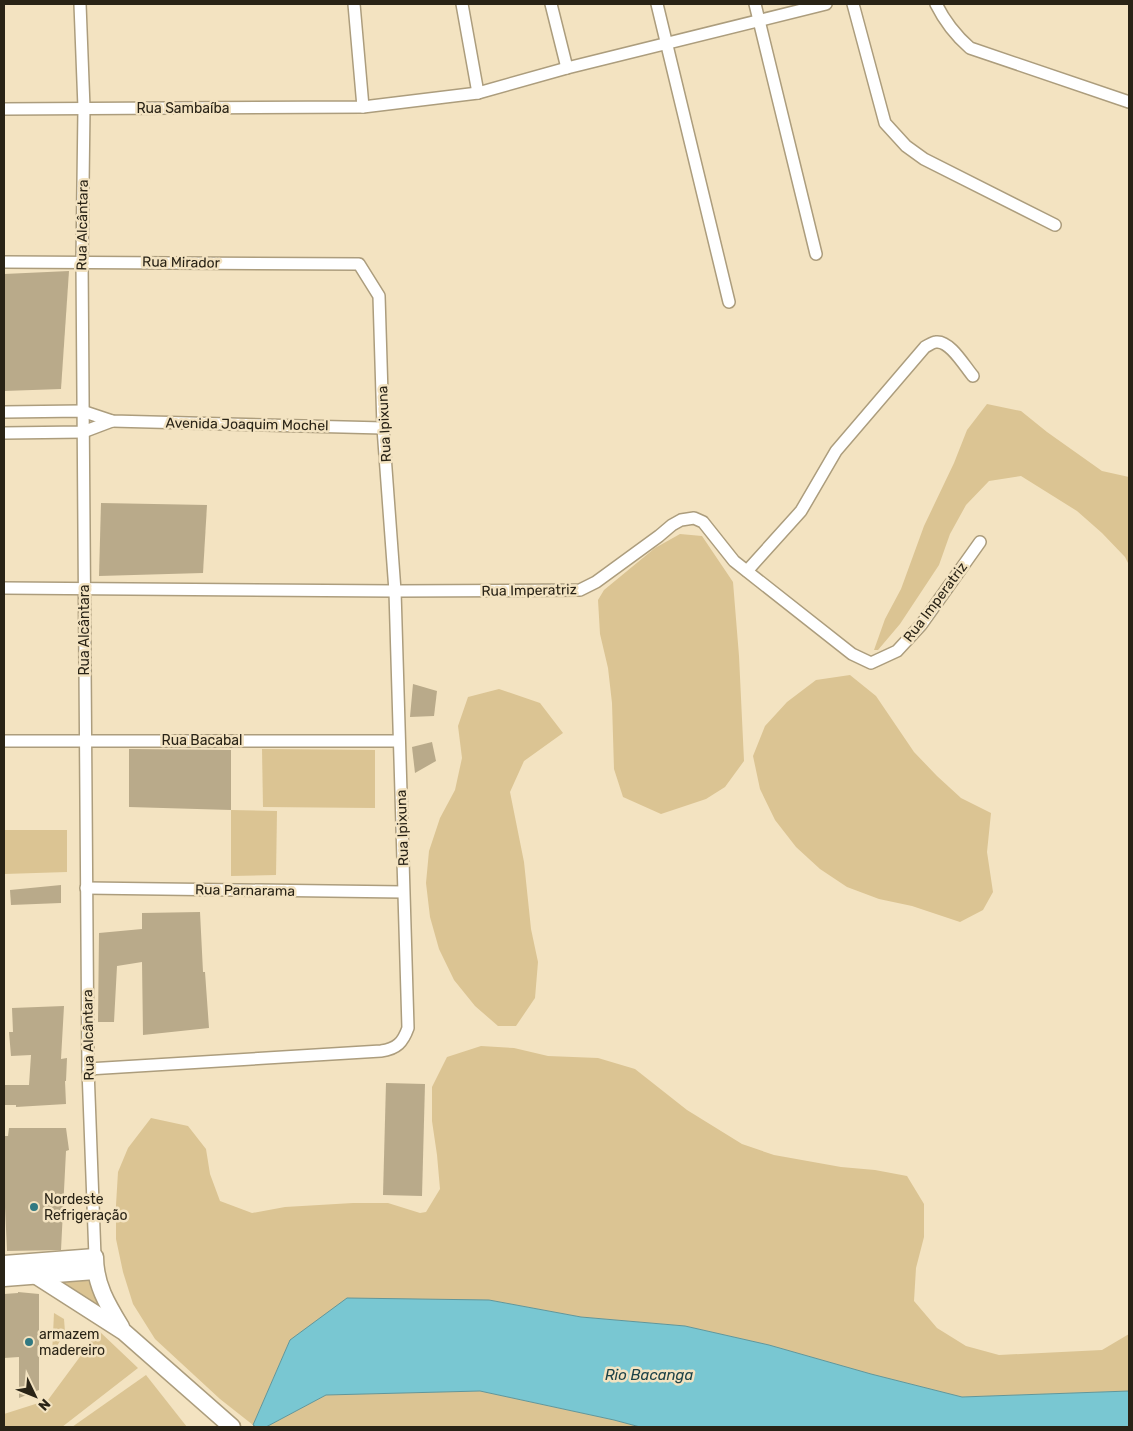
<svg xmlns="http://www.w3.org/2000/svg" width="1133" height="1431" viewBox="0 0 1133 1431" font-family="Rubik,sans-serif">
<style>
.green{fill:#dbc493}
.water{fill:#79c7d2;stroke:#61969a}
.building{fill:#b9aa8a}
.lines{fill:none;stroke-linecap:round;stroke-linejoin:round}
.minor-casing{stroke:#ac9d7d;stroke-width:14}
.secondary-casing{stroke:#ac9d7d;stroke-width:19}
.minor{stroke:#fff;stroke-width:11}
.secondary{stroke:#fff;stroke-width:16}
.poi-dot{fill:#317982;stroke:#f3e3c1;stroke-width:2}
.labels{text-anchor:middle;stroke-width:5;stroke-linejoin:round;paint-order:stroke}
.street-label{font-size:14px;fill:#292316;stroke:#f3e3c1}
.poi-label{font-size:14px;fill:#292316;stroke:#f3e3c1;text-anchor:start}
.water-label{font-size:15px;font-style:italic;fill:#1d4348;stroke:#f3e3c1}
</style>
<rect width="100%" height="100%" fill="#f3e3c1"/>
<!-- green -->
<g class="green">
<path d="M987 404 1021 411 1047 432 1102 471 1129 477V565L1125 557 1102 533 1077 511 1021 476 989 481 966 505 950 534 939 565 900 624 878 650H874L885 619 901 589 924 526 954 463 967 430Z"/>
<path d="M680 534 702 536 733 582 739 656 744 761 725 787 706 799 661 814 623 797 614 769 612 703 608 668 600 634 598 600 604 590 655 548Z"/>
<path d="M850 675 876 696 914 752 937 776 961 798 991 813 987 852 993 892 983 910 960 922 912 906 879 899 847 887 820 869 796 847 775 820 760 789 753 756 765 726 787 702 816 680Z"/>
<path d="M499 689 540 703 563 733 524 761 510 792 524 862 531 929 538 962 535 998 516 1026H498L475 1006 454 980 439 949 430 917 426 883 429 851 440 818 455 790 462 758 458 726 468 697Z"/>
<path d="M262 749 375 750V808L263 807Z"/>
<path d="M231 810 277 811 276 875 231 876Z"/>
<path d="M4 830H67V872L4 874Z"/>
<path d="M481 1046 514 1048 548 1056 598 1058 635 1069 687 1110 742 1144 774 1155 841 1167 875 1170 907 1176 924 1204V1237L916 1268 914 1301 937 1328 966 1346 999 1355 1102 1350 1129 1334V1391L962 1397 871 1374 769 1345 685 1326 581 1317 489 1300 290 1340 253 1425 220 1399 155 1339 133 1304 123 1272 116 1239V1205L118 1172 128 1148 151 1118 188 1126 206 1149 210 1174 220 1201 252 1213 285 1207 353 1203H388L420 1213 426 1212 440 1189 437 1155 432 1121V1087L447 1057Z"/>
<path d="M92 1278 105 1312 46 1282Z"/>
<path d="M54 1313 64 1319 65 1332 52 1355Z"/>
<path d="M99 1331 138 1368 62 1427H4V1414L48 1400Z"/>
<path d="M146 1375 187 1427H72Z"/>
<path d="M480 1391 614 1420 640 1427H266L326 1395Z"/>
</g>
<!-- water -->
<path class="water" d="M347 1298 489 1300 581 1317 685 1326 769 1345 871 1374 962 1397 1129 1391V1427H640L614 1420 480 1391 326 1395 266 1427H256L253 1425 290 1340Z"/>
<!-- building -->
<g class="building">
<path d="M69 271 61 389 4 391V274Z"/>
<path d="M101 503 207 505 203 573 99 576Z"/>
<path d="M413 684 437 691 434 716 410 717Z"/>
<path d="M432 742 436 761 415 773 412 747Z"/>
<path d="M129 749 231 750V810L129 807Z"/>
<path d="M61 885V903L11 905 10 890Z"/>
<path d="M200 912 203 972H205L209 1028 143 1035 142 962 117 966 114 1022H98L99 933 142 929V913Z"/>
<path d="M64 1006 61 1059 67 1058 66 1081H65L66 1104 16 1107V1105H4V1085H29L31 1055 11 1056 9 1032H13L12 1008Z"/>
<path d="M386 1083 425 1084 422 1196 383 1195Z"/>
<path d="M9 1128H66L69 1150 66 1151 61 1250 7 1251 4 1186V1136H8Z"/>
<path d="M18 1292 39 1294V1390L19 1398V1357L4 1358V1294L18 1293Z"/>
</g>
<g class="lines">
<defs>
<g id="minor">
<path d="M80 4 84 108 82 261 88 1069 95 1257"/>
<path d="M354 4 363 107"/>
<path d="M462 4 478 93"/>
<path d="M551 4 567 68"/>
<path d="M657 4 729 302"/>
<path d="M755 4 816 254"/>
<path d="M853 4 885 123 906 146 924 159 1055 225"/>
<path d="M936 4C945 22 955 35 970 48L1129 102"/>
<path d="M4 109 363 107 478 93 567 68 826 4"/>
<path d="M4 262 359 264 379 296 383 428 395 591 408 1028C403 1042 397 1049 381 1051L88 1069"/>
<path d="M4 412 82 411 112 421 383 428"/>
<path d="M4 433 83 432 112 421"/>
<path d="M747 571 801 511 836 451 925 347C929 345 933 342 936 342 950 340 965 367 973 376"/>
<path d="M4 588 395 591 580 590 596 582 659 536 672 525 681 520 694 518 703 522 734 561 852 654 871 663 897 651 921 625 980 542"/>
<path d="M4 741H399"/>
<path d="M86 888 403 892"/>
</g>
<g id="secondary">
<path d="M4 1264 95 1257C95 1284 107 1304 121 1327"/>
<path d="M35 1275 124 1332 232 1427"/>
<path d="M4 1278 95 1271"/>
</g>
</defs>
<!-- minor casing -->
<use href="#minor" class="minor-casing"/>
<!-- secondary casing -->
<use href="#secondary" class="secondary-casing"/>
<!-- minor -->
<use href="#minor" class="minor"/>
<!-- secondary -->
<use href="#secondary" class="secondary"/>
</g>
<!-- markers -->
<g class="poi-dot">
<circle cx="34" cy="1207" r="5"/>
<circle cx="29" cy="1342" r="5"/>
</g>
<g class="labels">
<!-- street labels -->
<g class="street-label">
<text x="183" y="113">Rua Sambaíba</text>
<text transform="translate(82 225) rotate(-89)" y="5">Rua Alcântara</text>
<text transform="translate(181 262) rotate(1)" y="5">Rua Mirador</text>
<text transform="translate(247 424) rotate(1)" y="5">Avenida Joaquim Mochel</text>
<text transform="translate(384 424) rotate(-93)" y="5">Rua Ipixuna</text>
<text transform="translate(529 590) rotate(-1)" y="5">Rua Imperatriz</text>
<text transform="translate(935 602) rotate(-53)" y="5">Rua Imperatriz</text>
<text transform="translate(84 630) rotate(-90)" y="5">Rua Alcântara</text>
<text x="202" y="745">Rua Bacabal</text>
<text transform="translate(402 828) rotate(-92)" y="5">Rua Ipixuna</text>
<text transform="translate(245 890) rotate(1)" y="5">Rua Parnarama</text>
<text transform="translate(88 1035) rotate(-91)" y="5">Rua Alcântara</text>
</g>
<!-- poi labels -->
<g class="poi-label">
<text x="44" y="1204">Nordeste<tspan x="44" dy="16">Refrigeração</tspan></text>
<text x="39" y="1339">armazem<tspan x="39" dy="16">madereiro</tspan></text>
</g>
<!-- water labels -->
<g class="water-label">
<text x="649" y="1380">Rio Bacanga</text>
</g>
</g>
<!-- border -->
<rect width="1133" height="1431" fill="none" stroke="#292316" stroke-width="10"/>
<!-- north arrow -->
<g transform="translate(35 1396) rotate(133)" stroke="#f3e3c1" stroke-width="4" paint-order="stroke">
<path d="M0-4L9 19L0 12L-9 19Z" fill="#292316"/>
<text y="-8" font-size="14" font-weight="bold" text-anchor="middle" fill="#292316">N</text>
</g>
</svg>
